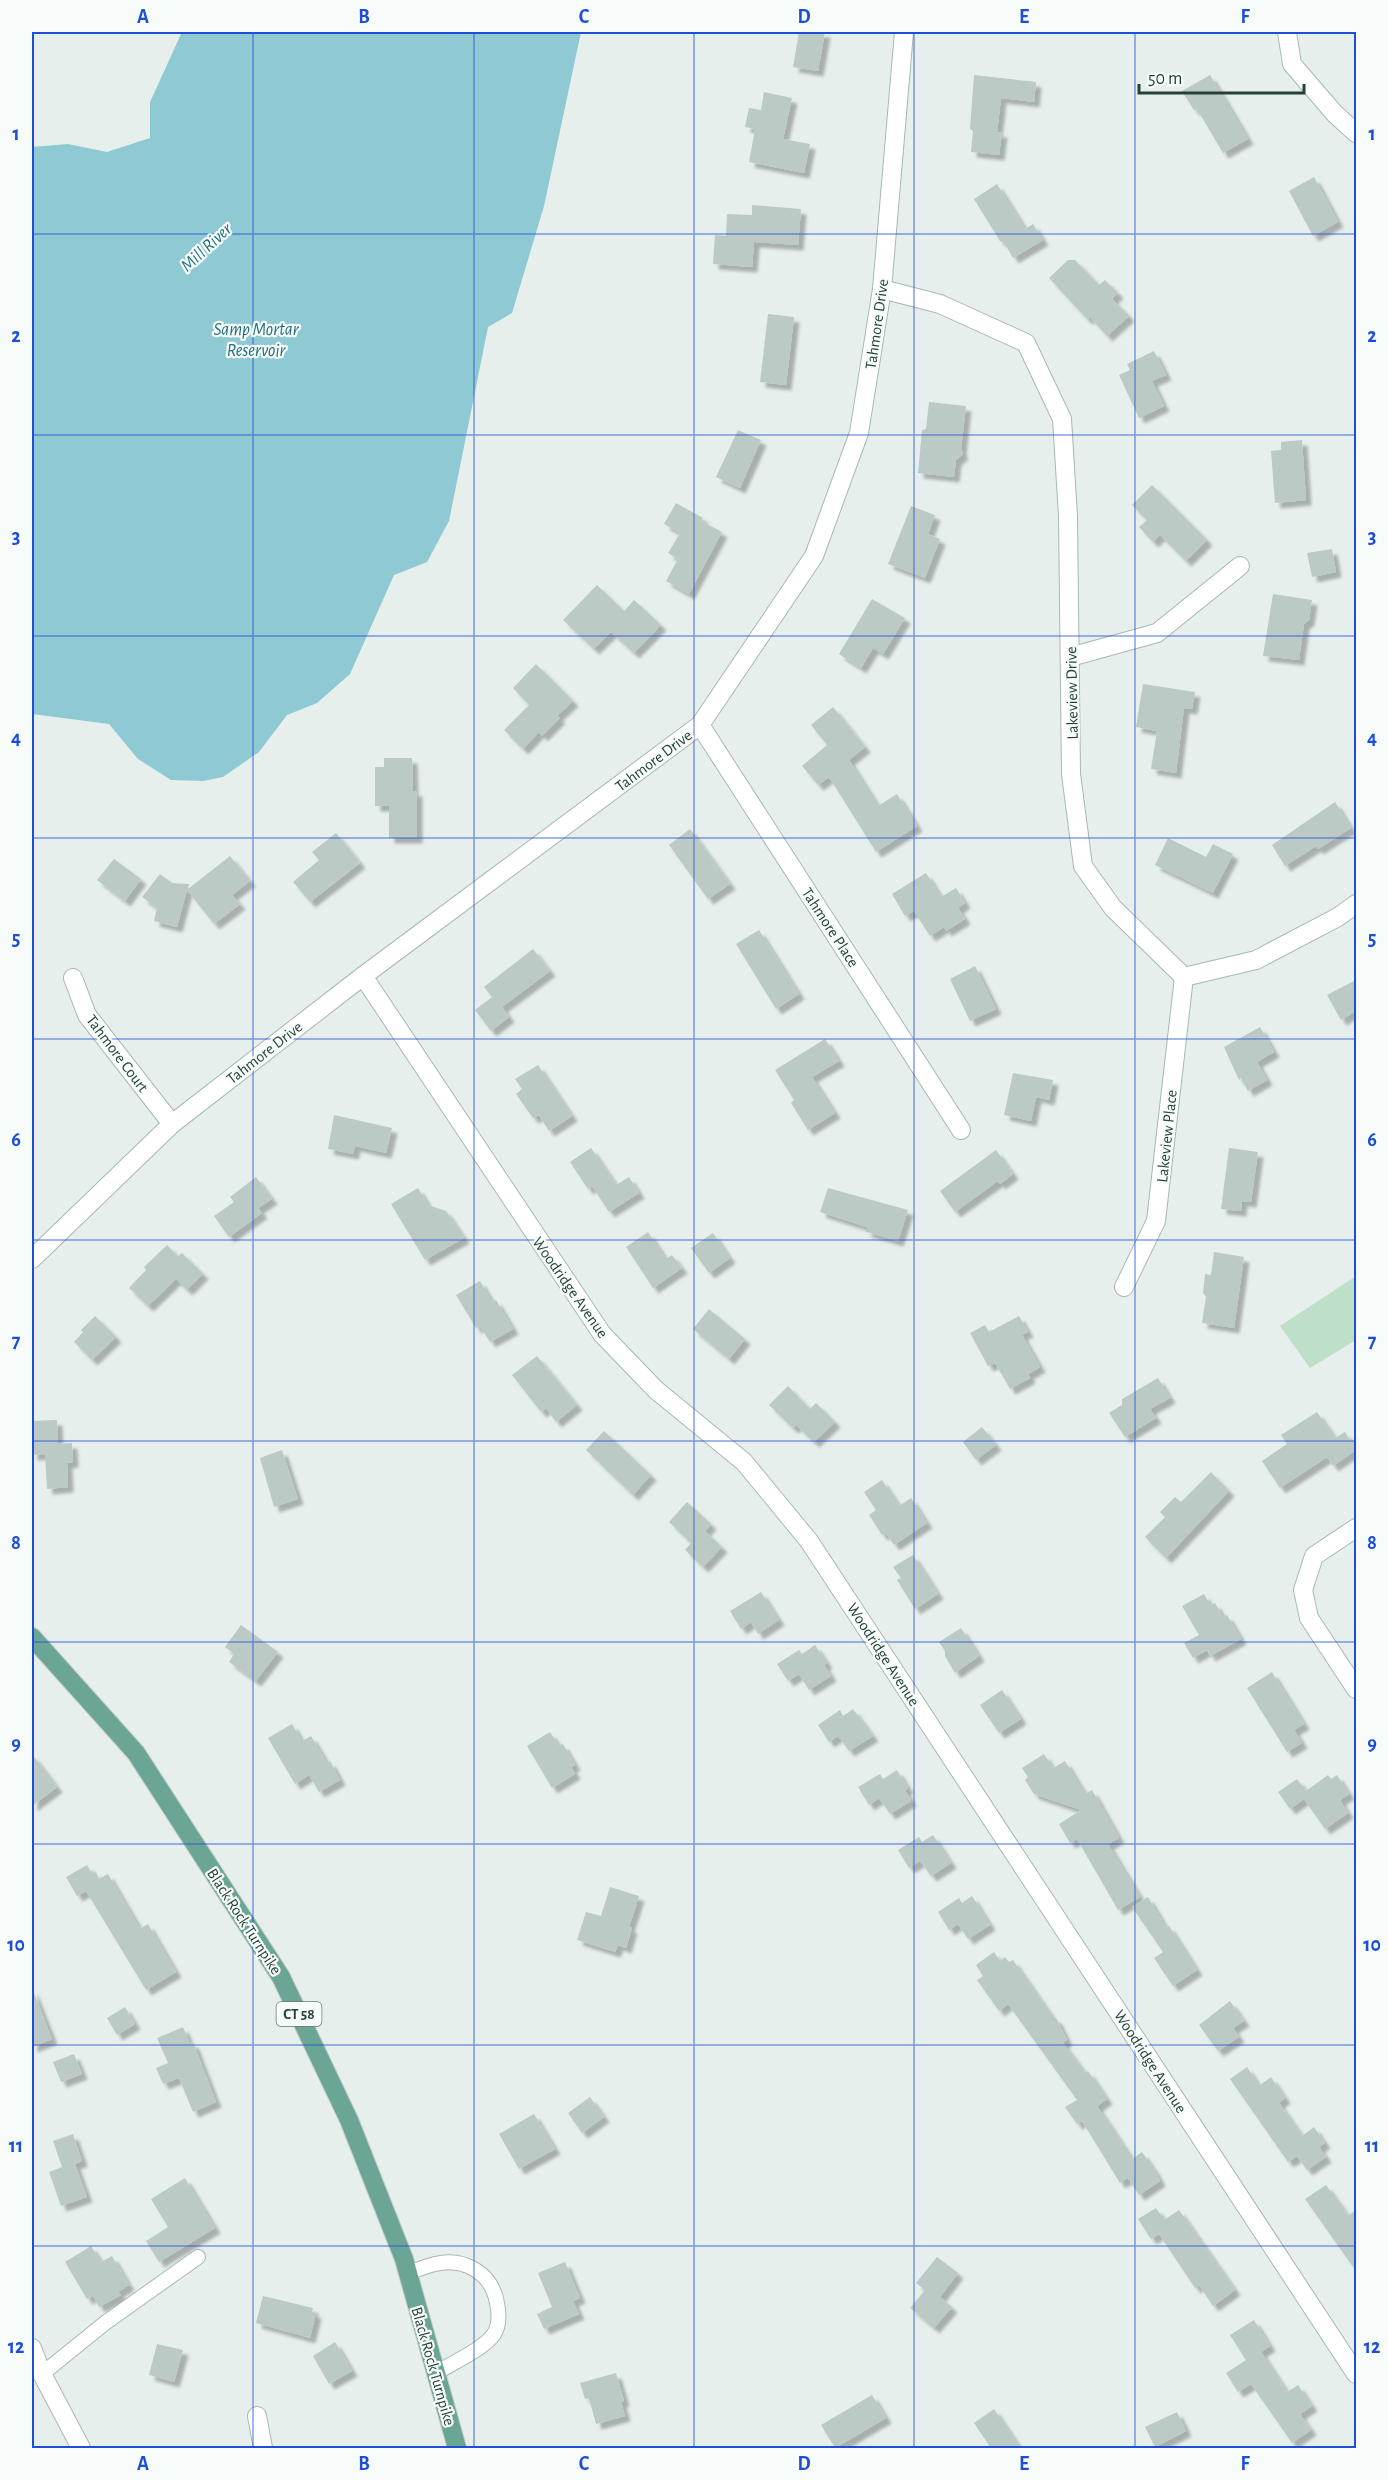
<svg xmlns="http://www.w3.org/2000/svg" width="1388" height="2480" viewBox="0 0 1388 2480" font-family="'Alegreya Sans',sans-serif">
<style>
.green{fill:#bfe0c8}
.water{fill:#8ec9d4}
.building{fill:#bbcac4;filter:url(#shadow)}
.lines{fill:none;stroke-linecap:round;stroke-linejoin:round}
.service-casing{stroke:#a8b8b2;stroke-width:16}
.minor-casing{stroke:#a8b8b2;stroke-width:20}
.tertiary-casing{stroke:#a8b8b2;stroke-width:20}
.primary-casing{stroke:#c2cac8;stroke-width:20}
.service{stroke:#fff;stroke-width:14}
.minor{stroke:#fff;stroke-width:18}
.tertiary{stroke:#fff;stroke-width:18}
.primary{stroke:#6aa596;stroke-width:18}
.grid{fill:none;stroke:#1d4ed8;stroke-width:1.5;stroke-opacity:0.55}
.labels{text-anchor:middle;stroke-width:4.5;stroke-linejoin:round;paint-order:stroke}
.shield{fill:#f7fbf9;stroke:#637a73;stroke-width:1.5}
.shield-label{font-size:15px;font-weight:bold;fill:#24423a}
.street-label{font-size:16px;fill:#24423a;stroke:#f7fbf9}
.water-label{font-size:18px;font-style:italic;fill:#1c6f80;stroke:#f7fbf9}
.neatline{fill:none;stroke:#1d4ed8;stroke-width:2}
.grid-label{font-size:20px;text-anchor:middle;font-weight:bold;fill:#1d4ed8}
</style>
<defs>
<filter id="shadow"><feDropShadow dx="5.5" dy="5.5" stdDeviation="1.5" flood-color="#0004"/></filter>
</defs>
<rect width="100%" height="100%" fill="#e6efeb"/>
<!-- green -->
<path class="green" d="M1356 1276V1340L1310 1368 1280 1326Z"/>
<!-- water -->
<path class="water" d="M182 32H581L544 206 512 313 488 327 449 521 427 562 394 575 350 674 317 703 287 715 259 752 223 777 203 781 171 780 138 759 109 724 32 714V147L68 144 107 152 150 138V102Z"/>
<!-- building -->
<g class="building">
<path d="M799 32H825L818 71 793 67Z"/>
<path d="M974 75 1036 82 1034 102 1001 98 997 132H1002L999 155 971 152 973 131 970 129Z"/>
<path d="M1210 75 1248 139 1223 153 1197 109 1194 110 1182 91Z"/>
<path d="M764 92 792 98 783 139 810 144 804 173 749 162 755 129 745 127 749 108 761 110Z"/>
<path d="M1314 177 1338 222 1313 236 1289 191Z"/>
<path d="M997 184 1025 229 1033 224 1043 240 1013 258 1004 242 1000 241 974 199Z"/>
<path d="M752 205 801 209 798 245 754 242 752 267 713 264 715 235 726 236 727 214 752 215Z"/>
<path d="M1068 260H1075L1099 285 1105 280 1118 293 1112 299 1129 316 1107 336 1090 317 1087 319 1049 278Z"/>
<path d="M768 314 794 317 786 385 760 382Z"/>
<path d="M1154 351 1166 375 1152 381 1164 406 1139 418 1119 375 1130 370 1127 364Z"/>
<path d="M929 402 966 406 961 449 963 454 956 460 954 477 918 473 922 430 926 429Z"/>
<path d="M738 430 761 440 740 488 716 477Z"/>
<path d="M1302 440 1306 500 1275 503 1271 451 1281 450V442Z"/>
<path d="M1152 485 1207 540 1186 561 1160 535 1153 542 1139 527 1147 520 1132 505Z"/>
<path d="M676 503 703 518 701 521 722 532 689 594 666 581 678 559 668 553 680 533 664 524Z"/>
<path d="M911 506 935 515 928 534 940 539 925 578 888 564Z"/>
<path d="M1332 549 1336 572 1312 577 1307 553Z"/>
<path d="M597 585 624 611 634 600 661 625 634 653 611 632 594 649 563 620Z"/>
<path d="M1273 594 1312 600 1309 620 1304 624 1299 660 1263 656Z"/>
<path d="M872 599 905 618 883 654 873 648 861 668 839 654Z"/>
<path d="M536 664 573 701 557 716 560 718 542 736 539 732 523 749 504 730 529 705 513 688Z"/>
<path d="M1143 684 1195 692 1192 709 1184 708 1176 773 1151 769 1157 731 1136 727Z"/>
<path d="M833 707 865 747 849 760 878 806 897 794 917 826 876 852 829 777 818 785 802 766 827 745 811 725Z"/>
<path d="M384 758H412L413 791H417V838H389V806H375V767H384Z"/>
<path d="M1335 802 1351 828 1318 849 1316 846 1285 866 1272 845Z"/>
<path d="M690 829 730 884 708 899 669 845Z"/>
<path d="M336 833 360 863 310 902 293 882 319 860 312 852Z"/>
<path d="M1168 838 1206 857 1213 844 1233 854 1213 893 1155 865Z"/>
<path d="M230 856 250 881 232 895 240 904 214 924 187 890 177 927 154 921 157 908 142 897 160 874 172 883 189 884 188 889Z"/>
<path d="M114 859 141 879 125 901 97 880Z"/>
<path d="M926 873 941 897 956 888 965 903 958 908 965 919 946 931 944 927 930 936 914 911 905 916 892 894Z"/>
<path d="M759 930 799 994 776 1009 736 944Z"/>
<path d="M533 949 550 971 502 1007 509 1017 491 1031 475 1010 492 997 484 987Z"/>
<path d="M975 966 996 1009 970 1021 950 979Z"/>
<path d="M1356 980V1011L1341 1020 1327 995Z"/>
<path d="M1260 1027 1274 1052 1257 1062 1267 1080 1248 1091 1241 1078 1239 1080 1224 1047Z"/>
<path d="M825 1039 839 1061 812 1077 835 1113 808 1130 791 1103 794 1100 775 1070Z"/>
<path d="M538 1065 572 1116 549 1131 539 1115 533 1118 516 1094 522 1089 515 1079Z"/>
<path d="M1013 1073 1053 1080 1049 1100 1036 1097 1031 1121 1004 1115Z"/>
<path d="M334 1115 392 1128 386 1153 355 1146 353 1154 328 1149Z"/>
<path d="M591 1148 616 1185 629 1177 639 1193 609 1212 592 1186 588 1189 570 1162Z"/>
<path d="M1229 1148 1258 1152 1251 1202 1242 1201 1241 1211 1221 1209Z"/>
<path d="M996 1150 1013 1174 1000 1184 998 1181 955 1212 940 1191Z"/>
<path d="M256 1177 272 1199 258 1208 262 1213 229 1237 214 1216 234 1202 230 1197Z"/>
<path d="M418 1188 428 1205 446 1211 464 1238 425 1260 391 1204Z"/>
<path d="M828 1188 908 1210 898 1241 864 1231 870 1228 820 1212Z"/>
<path d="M648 1232 666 1259 672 1255 682 1268 653 1288 626 1247Z"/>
<path d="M713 1233 730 1258 709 1273 691 1248Z"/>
<path d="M167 1245 178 1256 182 1253 203 1274 187 1290 176 1279 148 1306 129 1288 146 1270 144 1267Z"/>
<path d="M1214 1252 1244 1257 1234 1328 1202 1323 1206 1297 1203 1293 1205 1274 1211 1275Z"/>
<path d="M480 1281 492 1302 496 1300 513 1329 490 1342 480 1326 476 1328 456 1295Z"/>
<path d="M709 1309 745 1339 729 1359 693 1329Z"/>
<path d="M95 1316 116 1337 92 1360 74 1342 83 1332 81 1330Z"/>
<path d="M1019 1316 1028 1332 1022 1335 1040 1367 1028 1374 1030 1378 1010 1389 995 1363 988 1366 970 1333 985 1325 989 1332Z"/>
<path d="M537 1356 577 1405 556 1422 546 1408 541 1412 512 1375Z"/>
<path d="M1158 1378 1170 1398 1150 1409 1156 1418 1125 1437 1109 1413 1122 1405V1399Z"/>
<path d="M788 1386 810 1409 816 1403 835 1422 814 1442 796 1425 793 1428 769 1405Z"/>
<path d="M1317 1412 1335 1438 1345 1432 1356 1450 1333 1466 1327 1457 1280 1488 1262 1461 1287 1444 1281 1435Z"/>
<path d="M57 1420 58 1444 72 1443 73 1462 67 1463 68 1487 47 1489 45 1454 32 1455V1421Z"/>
<path d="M982 1427 996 1445 976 1460 963 1442Z"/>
<path d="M604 1431 651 1475 633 1495 586 1450Z"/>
<path d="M282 1450 298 1499 274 1507 260 1458Z"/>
<path d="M1211 1472 1229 1491 1166 1558 1145 1537 1165 1517 1160 1512 1175 1497 1181 1502Z"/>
<path d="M882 1480 899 1506 911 1498 927 1523 894 1545 886 1533 882 1535 869 1515 876 1510 864 1492Z"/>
<path d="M687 1502 711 1524 705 1531 722 1547 703 1567 685 1550 691 1543 669 1522Z"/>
<path d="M913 1555 938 1594 915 1609 897 1580 901 1578 893 1567Z"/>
<path d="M761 1592 779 1620 758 1634 751 1622 741 1629 730 1611Z"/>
<path d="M1204 1594 1210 1605 1215 1603 1223 1617 1227 1615 1241 1639 1210 1656 1207 1650 1193 1658 1184 1643 1199 1635 1182 1606Z"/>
<path d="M241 1625 278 1652 256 1681 229 1662 234 1654 225 1647Z"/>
<path d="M961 1628 979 1656 955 1673 945 1656V1651L939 1642Z"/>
<path d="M815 1645 827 1663 824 1665 831 1676 809 1690 799 1674 788 1681 777 1664 799 1650 802 1654Z"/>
<path d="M1272 1672 1304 1724 1294 1730 1302 1743 1287 1752 1247 1688Z"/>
<path d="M1002 1690 1021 1719 999 1733 980 1705Z"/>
<path d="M853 1709 873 1736 849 1751 838 1736 829 1742 818 1725 840 1710 843 1716Z"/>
<path d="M292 1724 302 1741 311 1736 327 1763 330 1761 340 1780 319 1792 309 1775 295 1784 268 1738Z"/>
<path d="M550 1732 559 1746 563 1744 575 1765 571 1767 575 1774 552 1788 527 1746Z"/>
<path d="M32 1754 57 1787 32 1806Z"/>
<path d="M1044 1754 1053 1768 1065 1761 1085 1794 1092 1790 1119 1838 1108 1844 1140 1897 1118 1910 1077 1839 1070 1843 1059 1824 1081 1810 1034 1794 1025 1780 1028 1777 1022 1768Z"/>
<path d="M897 1770 908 1788 905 1790 911 1801 890 1814 879 1798 869 1805 858 1787 880 1774 883 1779Z"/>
<path d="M1328 1775 1331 1779 1337 1775 1349 1794 1340 1800 1348 1813 1325 1829 1304 1799 1290 1809 1278 1792 1297 1779 1306 1791Z"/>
<path d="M933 1835 951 1863 931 1876 920 1861 909 1868 898 1850 919 1837 922 1842Z"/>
<path d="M87 1865 92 1874 96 1872 99 1879 108 1874 140 1929 148 1924 176 1972 146 1990 86 1891 77 1896 66 1877Z"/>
<path d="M610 1887 639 1896 629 1927 632 1928 626 1948 618 1945 615 1952 577 1940 586 1912 601 1916Z"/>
<path d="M972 1896 990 1925 968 1939 958 1924 949 1930 938 1912 959 1898 962 1903Z"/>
<path d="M1148 1897 1166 1928 1169 1926 1197 1970 1173 1986 1154 1958 1163 1952 1132 1907Z"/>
<path d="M994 1952 1000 1961 1005 1957 1009 1962 1013 1960 1053 2018H1056L1067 2040 1063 2043 1085 2073 1088 2071 1107 2099 1097 2106 1132 2159 1142 2152 1156 2173 1160 2181 1139 2195 1128 2178 1120 2183 1082 2121 1077 2124 1065 2107 1077 2100 1008 2004 999 2011 977 1980 983 1976 976 1965Z"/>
<path d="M32 1988 52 2039 32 2047Z"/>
<path d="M1230 2001 1244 2021 1233 2028 1239 2037 1218 2051 1199 2025Z"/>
<path d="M125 2007 135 2024 117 2035 107 2018Z"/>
<path d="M183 2027 190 2044 193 2042 216 2102 193 2112 179 2078 163 2084 156 2068 168 2063 157 2038Z"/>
<path d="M74 2054 82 2074 61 2082 53 2062Z"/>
<path d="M1247 2067 1259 2086 1271 2077 1285 2098 1279 2103 1302 2136 1314 2127 1325 2143 1319 2147 1326 2157 1307 2170 1297 2156 1288 2162 1230 2079Z"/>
<path d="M590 2097 604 2117 582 2133 568 2113Z"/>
<path d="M534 2114 555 2149 519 2169 499 2134Z"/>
<path d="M73 2134 82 2161 75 2164 87 2197 61 2206 49 2172 62 2167 53 2141Z"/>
<path d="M185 2178 215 2228 159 2262 146 2241 168 2227 151 2199Z"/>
<path d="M1326 2185 1348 2216 1356 2210V2271L1305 2199Z"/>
<path d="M1156 2208 1164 2220 1179 2210 1235 2290 1213 2306 1199 2285 1195 2288 1159 2234 1151 2239 1138 2219Z"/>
<path d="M91 2246 101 2262 112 2256 129 2285 118 2292 121 2295 99 2307 93 2296 87 2299 65 2262Z"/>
<path d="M937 2257 958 2273 940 2297 952 2307 934 2328 910 2308 925 2290 916 2283Z"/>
<path d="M565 2262 580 2298 573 2301 579 2314 544 2329 537 2314 552 2307 538 2273Z"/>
<path d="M263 2296 313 2308 312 2312 316 2313 310 2338 256 2323Z"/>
<path d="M1254 2320 1270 2346 1261 2352 1287 2392 1298 2385 1312 2406 1300 2414 1311 2430 1292 2443 1251 2384 1238 2392 1226 2373 1246 2360 1230 2335Z"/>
<path d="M335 2342 352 2371 329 2384 313 2356Z"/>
<path d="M157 2344 183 2350 174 2382 149 2375Z"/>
<path d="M616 2373 624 2401 621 2402 625 2416 596 2424 589 2398 585 2399 580 2383Z"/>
<path d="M872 2395 886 2418 835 2448 821 2425Z"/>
<path d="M994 2409 1020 2448H991L974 2423Z"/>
<path d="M1177 2412 1186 2431 1155 2447 1145 2427Z"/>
</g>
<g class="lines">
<defs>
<g id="service">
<path d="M408 2273C417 2270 426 2266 435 2264 464 2257 492 2273 497 2303 499 2313 500 2325 494 2334 484 2349 452 2363 436 2373"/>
<path d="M42 2374 105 2323 198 2257"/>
</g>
<g id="minor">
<path d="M1287 32 1292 64 1335 114 1356 133"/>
<path d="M882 289 940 304 1026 343 1062 419 1068 516 1071 774 1083 866 1113 908 1184 977"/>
<path d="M1070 657 1157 633 1240 566"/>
<path d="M700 725 961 1130"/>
<path d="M363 976 602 1334 656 1390 744 1462 809 1541 1356 2374"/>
<path d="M1184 977 1256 960 1338 917 1356 904"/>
<path d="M73 978 87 1015 172 1124"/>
<path d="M1124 1287 1156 1221 1184 977"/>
<path d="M1356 1528 1314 1556 1303 1590 1309 1618 1356 1689"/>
<path d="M32 2348 42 2374 81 2448"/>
<path d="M257 2416 263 2448"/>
</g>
<path id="tertiary" d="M32 1259 172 1124 363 976 700 725 814 556 859 433 882 289 904 32"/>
<path id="primary" d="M32 1637 136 1753 281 1977 349 2120 404 2259 457 2448"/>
</defs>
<!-- service casing -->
<use href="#service" class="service-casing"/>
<!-- minor casing -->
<use href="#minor" class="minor-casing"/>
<!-- tertiary casing -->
<use href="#tertiary" class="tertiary-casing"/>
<!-- primary casing -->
<use href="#primary" class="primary-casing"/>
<!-- service -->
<use href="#service" class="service"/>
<!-- minor -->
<use href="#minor" class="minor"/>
<!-- tertiary -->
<use href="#tertiary" class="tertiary"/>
<!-- primary -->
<use href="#primary" class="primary"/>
</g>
<!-- grid -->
<path class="grid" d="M253 32V2448M474 32V2448M694 32V2448M914 32V2448M1135 32V2448M32 234H1356M32 435H1356M32 636H1356M32 838H1356M32 1039H1356M32 1240H1356M32 1441H1356M32 1642H1356M32 1844H1356M32 2045H1356M32 2246H1356"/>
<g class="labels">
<!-- shield labels -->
<rect class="shield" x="276.5" y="2002" width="45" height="24" rx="4.5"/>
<g class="shield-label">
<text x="299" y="2019">CT 58</text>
</g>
<!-- street labels -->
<g class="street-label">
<text transform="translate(876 324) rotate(-82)" y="6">Tahmore Drive</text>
<text transform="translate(1071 693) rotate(-91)" y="6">Lakeview Drive</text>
<text transform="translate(653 760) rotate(-37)" y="6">Tahmore Drive</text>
<text transform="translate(831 927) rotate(57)" y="6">Tahmore Place</text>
<text transform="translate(264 1052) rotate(-38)" y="6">Tahmore Drive</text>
<text transform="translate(118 1053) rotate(53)" y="6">Tahmore Court</text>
<text transform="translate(1166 1136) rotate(-84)" y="6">Lakeview Place</text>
<text transform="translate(571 1287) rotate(55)" y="6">Woodridge Avenue</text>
<text transform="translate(884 1654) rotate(57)" y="6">Woodridge Avenue</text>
<text transform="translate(245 1921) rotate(57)" y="6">Black Rock Turnpike</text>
<text transform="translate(1151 2061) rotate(57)" y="6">Woodridge Avenue</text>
<text transform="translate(434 2366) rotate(74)" y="6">Black Rock Turnpike</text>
</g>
<!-- water labels -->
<g class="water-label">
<text transform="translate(206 247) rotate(-43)" y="6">Mill River</text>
<text x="256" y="335">Samp Mortar<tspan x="256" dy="21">Reservoir</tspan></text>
</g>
</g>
<!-- border -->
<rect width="1388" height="2480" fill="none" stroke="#f7fbf9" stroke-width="66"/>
<!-- scale -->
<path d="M1139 84v9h165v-9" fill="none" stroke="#24423a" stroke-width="3"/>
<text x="1148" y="84" font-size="18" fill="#24423a" stroke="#f7fbf9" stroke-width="4.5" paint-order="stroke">50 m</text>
<rect x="33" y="33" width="1322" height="2414" class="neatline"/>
<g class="grid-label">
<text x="143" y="23">A</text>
<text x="364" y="23">B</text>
<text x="584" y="23">C</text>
<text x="804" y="23">D</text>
<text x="1024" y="23">E</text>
<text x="1245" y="23">F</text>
<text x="16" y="140">1</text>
<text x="1372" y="140">1</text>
<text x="16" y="342">2</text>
<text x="1372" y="342">2</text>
<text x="16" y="543">3</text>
<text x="1372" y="543">3</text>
<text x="16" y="744">4</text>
<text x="1372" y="744">4</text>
<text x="16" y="945">5</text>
<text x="1372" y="945">5</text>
<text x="16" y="1146">6</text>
<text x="1372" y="1146">6</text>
<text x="16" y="1347">7</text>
<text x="1372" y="1347">7</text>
<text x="16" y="1549">8</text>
<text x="1372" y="1549">8</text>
<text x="16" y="1750">9</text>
<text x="1372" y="1750">9</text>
<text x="16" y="1951">10</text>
<text x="1372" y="1951">10</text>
<text x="16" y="2152">11</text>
<text x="1372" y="2152">11</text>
<text x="16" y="2353">12</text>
<text x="1372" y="2353">12</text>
<text x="143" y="2470">A</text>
<text x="364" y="2470">B</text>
<text x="584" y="2470">C</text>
<text x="804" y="2470">D</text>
<text x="1024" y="2470">E</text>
<text x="1245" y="2470">F</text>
</g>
</svg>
